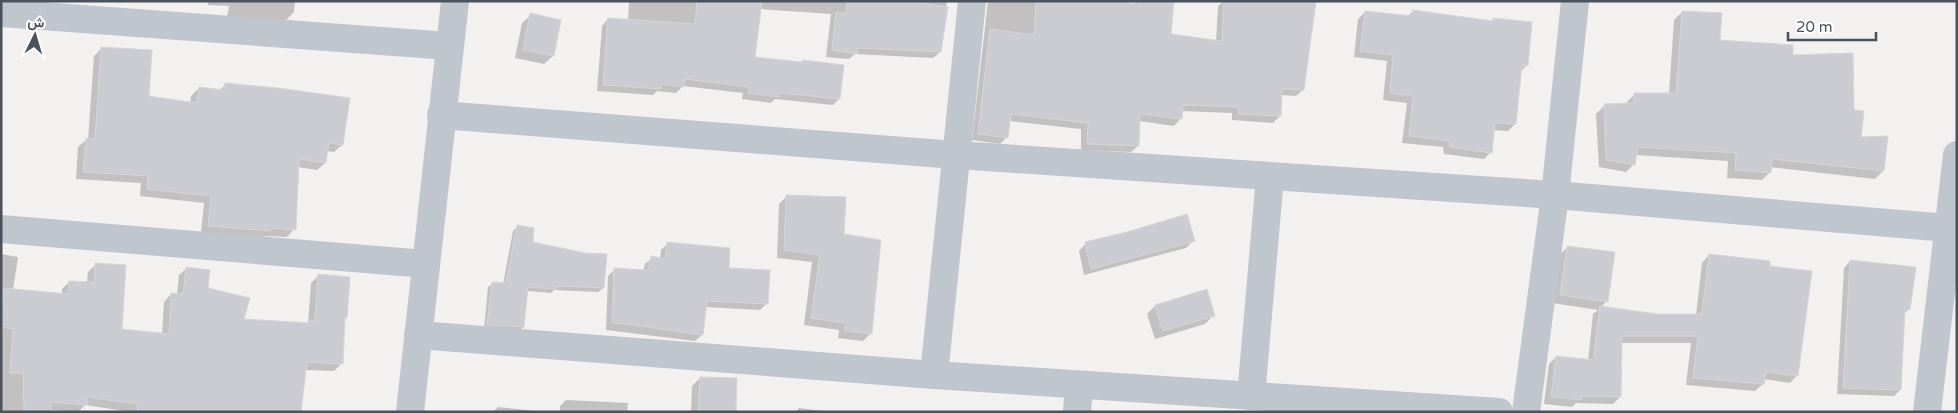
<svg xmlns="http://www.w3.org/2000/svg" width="1958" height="413" viewBox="0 0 1958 413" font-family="'Varela Round',Vazirmatn,sans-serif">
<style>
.shadow{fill:#0003}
.building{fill:#caccd2;stroke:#d5d6db}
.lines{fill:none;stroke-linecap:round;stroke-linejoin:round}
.minor{stroke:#bfc6ce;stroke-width:28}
</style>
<rect width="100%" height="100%" fill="#f3f0f0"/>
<!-- shadow -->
<g class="shadow">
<path d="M208 1H295L294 12 283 23 227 17 229 6 208 5Z"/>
<path d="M629 1H947L940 52 933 58 855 54 849 59 826 57 831 14 760 9 754 58 801 63 803 61 839 99 833 105 775 99 771 103 742 99 743 93 683 86 676 93 657 91 653 95 597 91 602 26 608 19 628 21Z"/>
<path d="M988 1H1100L1134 5 1135 1H1173L1169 35 1216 42 1218 6 1224 1H1249L1303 90 1296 96 1281 95 1280 116 1273 123 1232 120V113L1181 111 1180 119 1174 126 1139 121 1138 146 1131 152 1081 150V129L1009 121 1007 137 1000 144 972 140Z"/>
<path d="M1413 11 1490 22 1494 19 1526 66 1520 72 1515 124 1508 131 1493 130 1491 152 1484 159 1444 154 1443 147 1402 143 1407 103 1383 100 1387 61 1354 57 1358 19 1365 12 1407 17Z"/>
<path d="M1682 12 1719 41 1791 56 1852 111 1860 138 1883 171 1875 179 1770 167V172L1762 180 1727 178 1728 161 1636 155 1634 164 1626 172 1599 167 1596 114 1604 106 1627 105V102L1635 94H1669L1674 20Z"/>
<path d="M531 15 553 56 544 64 515 58 522 23Z"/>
<path d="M102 48 147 97 190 104 191 96 199 88 219 91 225 85 342 145 334 152 326 151 325 163 317 170 298 167 294 229 287 237 264 236 262 238 201 233 204 203 140 196 141 183 76 179 78 147 86 140H88L94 56Z"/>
<path d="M787 196 843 236 871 333 863 341 838 338 839 330 804 325 812 262 777 258 779 204Z"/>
<path d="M517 227 531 242 603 288 598 292 554 290 551 293 527 291 523 327 519 331 484 329 488 287 493 283 503 284 513 231Z"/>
<path d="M1194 240 1186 248 1084 275 1079 251 1086 243Z"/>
<path d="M668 243 728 269 767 303 760 310 705 307 702 335 695 341 606 330 608 276 614 270 643 271 645 264 652 258 660 260 661 250Z"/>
<path d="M1568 247 1607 301 1601 307 1657 315H1696L1702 263 1709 255 1797 375 1790 383 1763 379V384L1755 391 1686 385 1691 343H1621L1620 397 1613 404 1576 403 1572 407 1544 404 1549 364 1556 357 1588 361 1593 314 1598 310 1552 303 1559 255Z"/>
<path d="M1 254 18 257 13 290 62 295V289L69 282 87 283 88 272 95 265 121 330 162 335 164 302 171 294H177L179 275 187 268 207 288 243 320 308 324 311 283 318 276 346 318 343 320 341 364 334 371 305 370 300 412H131L85 405 78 412 50 410V412H1Z"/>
<path d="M1850 261 1909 309 1903 315 1900 390 1894 396 1837 394 1844 268Z"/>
<path d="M1206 290 1214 315 1205 324 1155 339 1147 314 1155 306Z"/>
<path d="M700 378 735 412H691L692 386Z"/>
<path d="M566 400 628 403 627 412H560V406Z"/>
<path d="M498 407 544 412H493Z"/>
<path d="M799 408 831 412H796Z"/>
</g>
<!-- building -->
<g class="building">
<path d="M697 1H762L755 57 802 62 803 60 844 65 840 99 780 93 779 97 748 93 749 87 685 79 684 87 661 84V89L603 85 608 18 695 24Z"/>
<path d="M847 1H909L948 7 941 52 857 48V54L832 50 836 12 846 13Z"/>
<path d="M1036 1H1111L1140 4V1H1174L1171 34 1222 41 1224 1H1316L1304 90 1282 89 1281 116 1238 114 1239 107 1183 105 1182 119 1140 114 1139 146 1087 144 1088 123 1011 114 1008 138 978 134 990 29 1034 35Z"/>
<path d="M1413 10 1493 21V18L1532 22 1528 66 1522 65 1516 124 1495 123 1492 153 1450 147V141L1409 136 1413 96 1390 93 1393 55 1360 51 1365 11 1412 16Z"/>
<path d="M1682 11 1722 13 1720 40 1793 45V55L1853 53 1854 110 1864 111 1861 137 1888 136 1884 171 1772 159 1771 173 1735 170 1736 153 1638 147 1635 165 1606 160 1604 104 1634 103V93H1676Z"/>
<path d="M530 13 561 20 554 56 523 50Z"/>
<path d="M101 47 152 50 149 96 197 103 199 87 224 90 225 83 278 88 350 98 343 145 329 143 326 163 299 159 296 230 271 228 270 231 208 226 211 196 147 189 148 176 83 172 86 138 95 139Z"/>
<path d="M786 195 846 197 844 234 881 240 872 334 845 331 846 323 811 318 820 255 784 250Z"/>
<path d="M1187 214 1195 241 1091 269 1085 242 1127 232Z"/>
<path d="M517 225 534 228 533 242 585 253 607 254 604 288 557 286 556 289 528 287 524 327 487 325 492 282 506 283Z"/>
<path d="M667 242 730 248 729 268 770 270 768 304 707 301 703 335 627 324 612 323 614 268 648 270 651 256 665 259Z"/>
<path d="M1567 246 1615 252 1608 302 1560 295Z"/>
<path d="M1709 254 1770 261V266L1812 271 1798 376 1766 372 1764 384 1693 378 1698 336H1622L1621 397 1581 396V400L1551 397 1556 356 1594 360 1595 345 1600 306 1657 314H1702Z"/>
<path d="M1850 260 1916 267 1910 310 1905 309 1901 390 1843 388Z"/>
<path d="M95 263 126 265 122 329 169 334 171 293 183 294 186 267 210 270 208 288 250 298 244 319 310 323V320H315L318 274 350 277 347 318H345L343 364 307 362 301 412H137L138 404 87 397V405L51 402V412H24L23 373H10L13 329 1 327 3 288 68 294 69 281 94 282Z"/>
<path d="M1207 289 1215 316 1163 331 1155 305Z"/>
<path d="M700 377 737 378 736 412H698Z"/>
</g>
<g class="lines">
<!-- minor -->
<g class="minor">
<path d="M1 13 449 46"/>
<path d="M441 115 956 155 1555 195 1948 228"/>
<path d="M1 229 426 264"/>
<path d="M418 335 934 375 1499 412"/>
<path d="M934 375 972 1"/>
<path d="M1251 396 1270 177"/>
<path d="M410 412 455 1"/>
<path d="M1077 412 1079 385"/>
<path d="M1526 412 1555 195 1575 1"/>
<path d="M1927 412 1957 155"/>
</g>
</g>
<!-- border -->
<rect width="1958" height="413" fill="none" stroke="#49525d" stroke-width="5"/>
<!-- north arrow -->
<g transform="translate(35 35) rotate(5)" stroke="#ffffff" stroke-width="4" paint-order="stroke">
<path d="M0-4L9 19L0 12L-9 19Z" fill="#49525d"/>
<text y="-8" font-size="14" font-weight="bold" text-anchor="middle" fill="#49525d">ش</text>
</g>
<!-- scale -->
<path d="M1788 32v8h88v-8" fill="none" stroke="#49525d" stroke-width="2.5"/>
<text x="1796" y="32" font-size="15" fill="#49525d" stroke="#ffffff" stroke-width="4" paint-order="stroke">20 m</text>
</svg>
